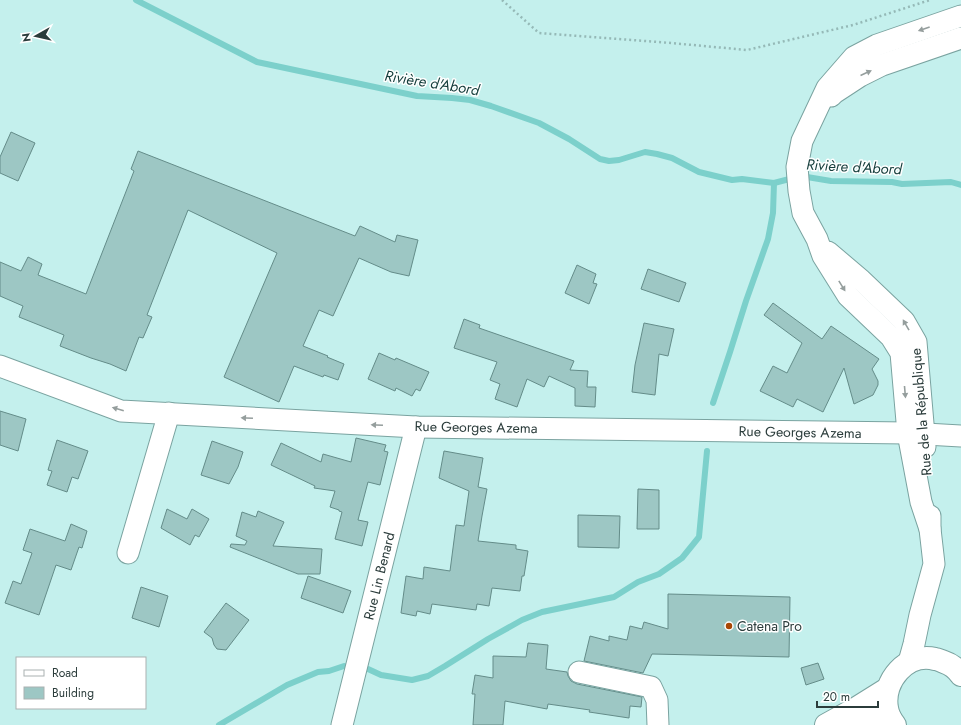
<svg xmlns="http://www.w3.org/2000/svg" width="961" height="725" viewBox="0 0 961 725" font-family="Jost,sans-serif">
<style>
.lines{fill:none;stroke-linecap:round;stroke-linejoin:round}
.stream{stroke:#7cd0cb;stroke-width:6}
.building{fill:#9dc7c4;stroke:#648c89}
.minor-casing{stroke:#7aa3a0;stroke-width:23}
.major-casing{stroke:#7aa3a0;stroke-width:24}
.path{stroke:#95b9b7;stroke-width:2.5;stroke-dasharray:2 3;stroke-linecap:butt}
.minor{stroke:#fff;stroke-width:21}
.major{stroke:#fff;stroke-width:22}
.oneway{fill:#959e9d}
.poi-dot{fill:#a84705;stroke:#fff;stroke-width:1.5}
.labels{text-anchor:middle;stroke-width:3;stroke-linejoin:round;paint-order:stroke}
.street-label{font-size:14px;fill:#2b3c3b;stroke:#fff}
.poi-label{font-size:14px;fill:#2b3c3b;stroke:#fff;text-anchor:start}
.water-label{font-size:15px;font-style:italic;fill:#153e3c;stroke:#fff}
</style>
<rect width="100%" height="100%" fill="#c4f0ed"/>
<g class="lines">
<!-- stream -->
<g class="stream">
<path d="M136 0 257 62 417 96 452 98 470 100 491 106 539 123 569 139 600 159 609 161 619 160 645 152 657 154 672 158 699 172 732 180 742 179 774 183 801 176 831 181 892 182 902 184 951 182 961 185"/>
<path d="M713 403 730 352 746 301 768 239 773 213 774 183"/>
<path d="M368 669 381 675 412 680 428 676 445 666 488 639 522 620 542 612 614 597 638 582 659 574 682 558 699 537 707 451"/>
<path d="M219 725 287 685 318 672 329 671 344 666"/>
</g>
</g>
<!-- building -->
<g class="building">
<path d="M11 132 35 143 18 181 0 173V157Z"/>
<path d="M138 151 355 236 360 226 395 242 397 235 418 240 409 276 391 272 359 258 333 316 319 310 303 346 328 356 327 357 344 364 338 380 324 375 323 377 294 366 279 402 224 377 277 253 188 210 147 315 152 317 143 338 139 337 126 371 110 364 91 358 60 346 64 335 19 317 23 306 0 296V262L21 271 28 257 42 264 38 275 86 294 134 171 131 169Z"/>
<path d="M577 265 596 274 593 283 597 284 589 304 565 293Z"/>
<path d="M648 269 686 283 679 302 641 289Z"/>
<path d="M773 303 822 339 831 326 879 359 872 369 878 381V385L873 395 854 404 844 368 823 412 797 399 793 407 760 391 773 366 787 373 802 343 764 315Z"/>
<path d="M464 319 480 325 479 328 574 361 570 370 588 371 587 387H596L595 407 575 406V388L549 376 544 387 527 379 517 407 495 399 500 384 490 380 497 362 454 348Z"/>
<path d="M644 323 674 329 668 356 659 354 655 395 632 392 635 365Z"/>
<path d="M379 353 395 360 396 358 429 372 420 391 416 389 412 396 396 388 395 391 368 379Z"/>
<path d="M0 411 26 419 18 451 0 445Z"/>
<path d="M356 438 386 445 384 451 388 452 380 485 368 482 358 520 368 522 362 546 335 539 342 512 339 511V510L330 507 335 491 314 488 315 486 271 465 281 443 321 462 323 454 351 462Z"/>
<path d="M57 440 88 451 78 479 72 477 67 492 47 485 52 471 48 470Z"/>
<path d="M212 441 243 452 238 467 229 484 201 475Z"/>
<path d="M444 451 483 458 478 487 487 489 482 516 478 541 516 545V549L528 551 524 576H522L520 591 492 588 489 606 477 604 476 610 432 604 430 614 417 611 416 616 401 613 406 576 423 579 424 567 450 571 456 525 464 526 469 491 439 478Z"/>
<path d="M638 489 659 490V529H637Z"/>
<path d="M167 509 187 519 192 509 209 519 199 537 195 535 190 545 161 528Z"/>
<path d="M258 511 284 522 273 546 322 549 320 574H298L230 547 231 544 245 545 247 541 236 536 242 512 256 517Z"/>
<path d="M578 515 620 516 619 548 578 547Z"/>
<path d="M71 524 87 531 82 548 79 547 71 570 56 565 39 615 5 603 13 581 21 584 32 553 23 550 30 529 65 541Z"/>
<path d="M308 576 351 591 343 613 301 598Z"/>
<path d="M141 587 168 596 159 627 132 618Z"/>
<path d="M668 594 790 597 789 657 652 654 643 673 584 661 590 636 609 641V636L627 640 630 626 642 629 644 622 668 629Z"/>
<path d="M226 603 249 620 226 650 217 649 214 645 212 638 204 632Z"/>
<path d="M528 643 548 645 546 669 567 672 568 676 571 681 577 684 642 697 641 707 630 706 629 718 589 712 590 710 548 704 547 709 505 701 503 725H473L475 694H472L475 675 493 678V656L526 657Z"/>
<path d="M818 663 824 679 806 685 801 668Z"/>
</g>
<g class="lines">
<defs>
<g id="minor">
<path d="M831 96 834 93 860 76 882 65 961 38"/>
<path d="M828 252 861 280 904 321 916 342 925 447"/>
<path d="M0 366 121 411 416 427 908 433 961 436"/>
<path d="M930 529 921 502 908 433 901 353 891 337 848 296 823 256 817 239 803 213 799 191 797 167 802 141 827 88 854 57 877 45 961 16"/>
<path d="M128 553 169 413"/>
<path d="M909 662 914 644 920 615 934 564 930 529V516"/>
<path d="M579 672 651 687 657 700 658 725"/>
<path d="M342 725 416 427"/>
</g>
<g id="major">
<path d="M826 725 855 709 887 689"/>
<path d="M846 725 861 721 890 718"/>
<path d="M895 725C891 720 888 715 887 708 882 681 907 652 935 659 938 659 941 661 944 662 950 664 957 669 961 675"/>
</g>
</defs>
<!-- minor casing -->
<use href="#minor" class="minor-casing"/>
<!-- major casing -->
<use href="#major" class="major-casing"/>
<!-- path -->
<path class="path" d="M502 0 539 33 671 43 747 50 853 25 930 0"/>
<!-- minor -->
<use href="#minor" class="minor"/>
<!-- major -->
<use href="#major" class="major"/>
</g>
<!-- one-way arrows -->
<defs><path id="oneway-solid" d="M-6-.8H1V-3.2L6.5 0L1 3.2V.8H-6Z"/></defs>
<g class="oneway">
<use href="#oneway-solid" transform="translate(924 29) rotate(161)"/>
<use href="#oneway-solid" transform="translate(866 73) rotate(-24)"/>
<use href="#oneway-solid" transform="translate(842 286) rotate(58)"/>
<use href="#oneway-solid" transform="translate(906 325) rotate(-120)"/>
<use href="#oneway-solid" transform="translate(905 392) rotate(85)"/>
<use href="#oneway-solid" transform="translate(118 409) rotate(-164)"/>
<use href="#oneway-solid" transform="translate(247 418) rotate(-177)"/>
<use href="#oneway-solid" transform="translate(377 425) rotate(-177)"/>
</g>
<!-- markers -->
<circle class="poi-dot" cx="729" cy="626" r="4"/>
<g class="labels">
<!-- street labels -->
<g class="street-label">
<text transform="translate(921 412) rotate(-95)" y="5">Rue de la République</text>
<text transform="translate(476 427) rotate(1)" y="5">Rue Georges Azema</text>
<text transform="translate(800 432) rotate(1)" y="5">Rue Georges Azema</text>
<text transform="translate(379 576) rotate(-76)" y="5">Rue Lin Benard</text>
</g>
<!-- poi labels -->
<g class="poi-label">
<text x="737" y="631">Catena Pro</text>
</g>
<!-- water labels -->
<g class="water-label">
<text transform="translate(432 83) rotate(9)" y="5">Rivière d'Abord</text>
<text transform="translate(854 167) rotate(3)" y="5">Rivière d'Abord</text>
</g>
</g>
<!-- legend -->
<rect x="16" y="657" width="130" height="52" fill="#ffffff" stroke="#aab1b1"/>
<rect x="24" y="670" width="20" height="6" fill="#ffffff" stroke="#aab1b1"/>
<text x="52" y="677" font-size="12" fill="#2b3c3b">Road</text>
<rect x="24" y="687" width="20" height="12" fill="#9dc7c4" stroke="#aab1b1"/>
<text x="52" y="697" font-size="12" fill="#2b3c3b">Building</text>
<!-- north arrow -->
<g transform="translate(36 36) rotate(262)" stroke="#ffffff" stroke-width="3" paint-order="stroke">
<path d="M0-3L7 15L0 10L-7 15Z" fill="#2b3c3b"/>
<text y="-6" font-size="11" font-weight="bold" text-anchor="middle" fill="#2b3c3b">N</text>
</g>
<!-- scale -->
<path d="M817 701v6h61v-6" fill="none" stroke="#2b3c3b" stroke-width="2"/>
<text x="823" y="701" font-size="12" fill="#2b3c3b" stroke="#ffffff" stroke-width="3" paint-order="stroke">20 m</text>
</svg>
